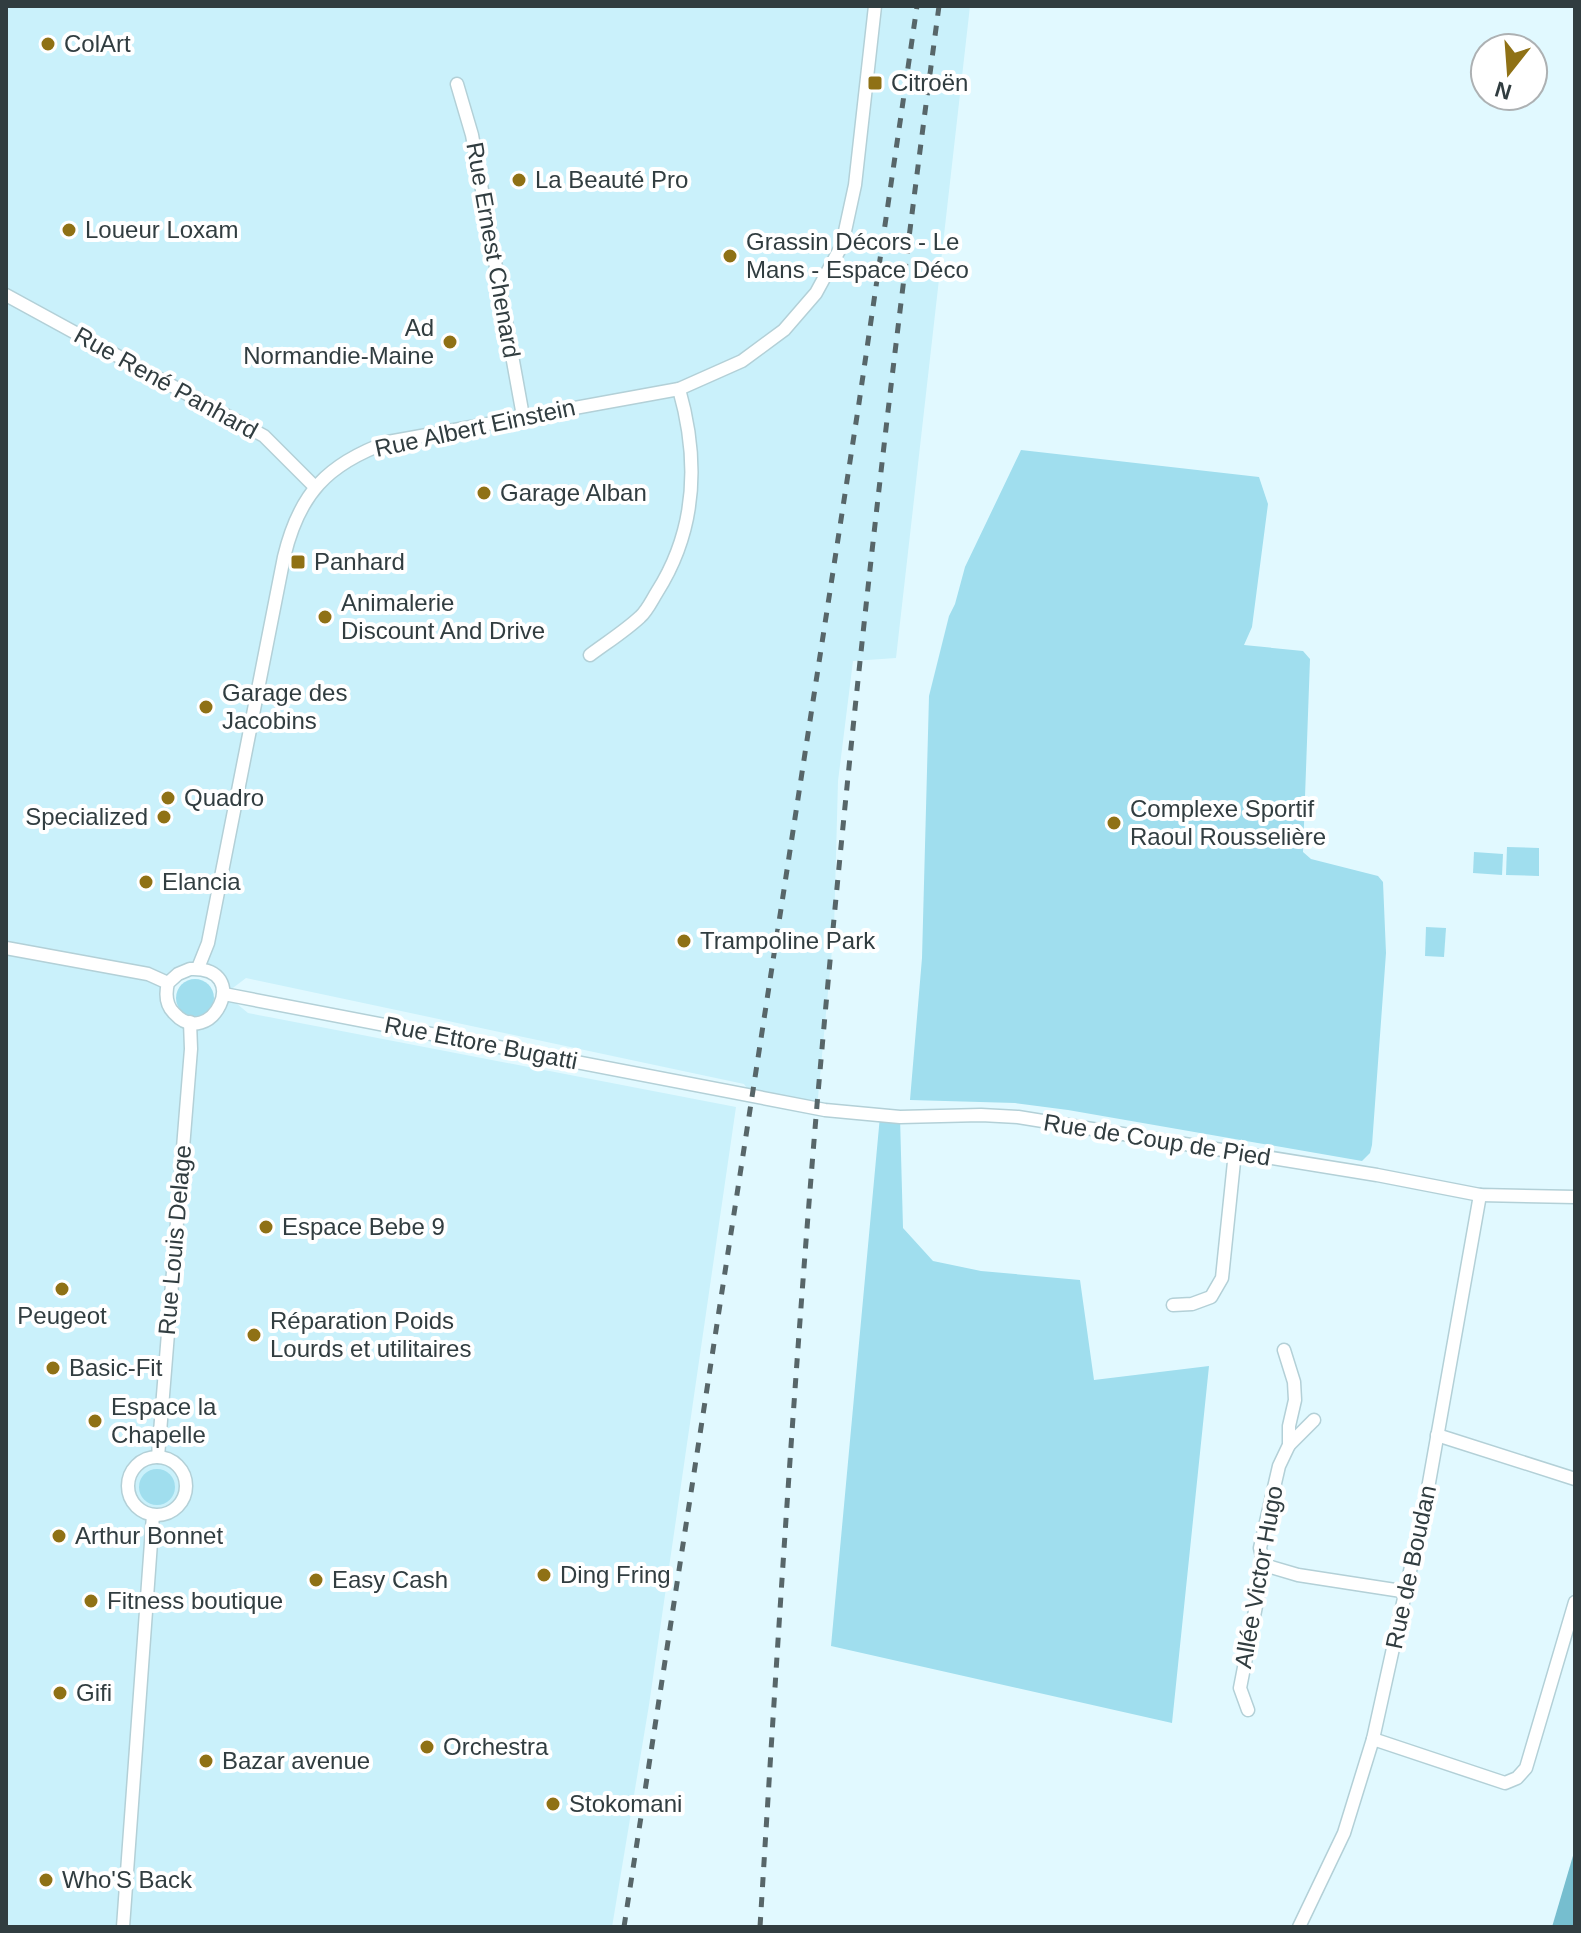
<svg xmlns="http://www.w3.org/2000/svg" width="1581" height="1933" viewBox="0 0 1581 1933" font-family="Arial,sans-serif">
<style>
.built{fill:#caf1fb;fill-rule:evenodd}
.green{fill:#a0deee}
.forest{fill:#76becf}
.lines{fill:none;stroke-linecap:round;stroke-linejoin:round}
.minor-casing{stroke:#b3d0d7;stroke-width:15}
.minor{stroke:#fff;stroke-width:12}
.rail{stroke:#576669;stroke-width:5;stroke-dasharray:10 10;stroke-linecap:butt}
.poi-dot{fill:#8f7115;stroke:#fff;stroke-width:3}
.labels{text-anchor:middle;stroke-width:8;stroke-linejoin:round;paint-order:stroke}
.poi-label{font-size:24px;fill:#313d40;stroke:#fff;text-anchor:start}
.street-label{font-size:24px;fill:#313d40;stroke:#fff}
</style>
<rect width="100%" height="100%" fill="#e1f9ff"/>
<!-- built -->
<path class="built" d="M6 6H970L896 658 853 661 838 781 834 929 817 1108 752 1096 744 1084 246 978 225 994 248 1013 736 1107 649 1705 612 1927H6ZM203 969 224 994 199 1022 168 1005V984Z"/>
<!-- green -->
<g class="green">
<path d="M1021 450 1259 477 1268 504 1252 627 1244 645 1303 651 1310 659 1303 852 1311 859 1378 876 1383 882 1386 953 1372 1145 1370 1153 1362 1161 1068 1110 1015 1103 910 1100 922 958 929 696 949 616 955 604 965 567Z"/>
<path d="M1507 847 1539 848V876L1506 875Z"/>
<path d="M1474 852 1503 854 1502 875 1473 873Z"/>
<path d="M1426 927 1446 928 1444 957 1425 956Z"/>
<circle cx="195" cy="998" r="19"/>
<path d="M880 1116 900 1117 903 1228 933 1261 981 1271 1080 1280 1094 1380 1209 1366 1172 1723 831 1646Z"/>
<circle cx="157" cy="1487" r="18"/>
</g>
<!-- forest -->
<path class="forest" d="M1575 1849V1927H1552Z"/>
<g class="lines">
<defs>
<g id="minor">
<path d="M457 84 472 135 523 416"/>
<path d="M6 295 264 436 314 486"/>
<path d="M590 655C606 643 625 631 640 617 647 611 652 600 657 592 697 529 699 459 679 389"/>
<path d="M6 948 148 974 168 983"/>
<path d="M198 968 208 943 284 557C299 494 327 464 388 442L679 389 742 361 784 330 816 293 842 245 855 185 875 6"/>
<path d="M190 969C255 966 210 1053 174 1013 166 1005 165 995 168 983L178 974Z"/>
<path d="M224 994 825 1110 900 1117 981 1115 1018 1117 1377 1175 1480 1195 1575 1197"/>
<path d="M1173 1305 1192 1304 1211 1297 1222 1278 1235 1152"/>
<path d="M1437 1435 1575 1479"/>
<path d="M1289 1445 1314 1420"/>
<path d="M158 1457 191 1049 190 1022"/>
<circle cx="157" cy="1486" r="29"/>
<path d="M1264 1565 1298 1575 1408 1592"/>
<path d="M1248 1710 1240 1688 1264 1565 1260 1548 1279 1466 1289 1445V1426L1295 1400 1294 1382 1284 1350"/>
<path d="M1373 1739 1505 1783 1517 1778 1526 1768 1575 1602"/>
<path d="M123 1927 153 1515"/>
<path d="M1299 1927 1344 1833 1373 1739 1427 1494 1480 1195"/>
</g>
</defs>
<!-- minor casing -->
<use href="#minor" class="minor-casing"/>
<!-- minor -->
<use href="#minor" class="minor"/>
<!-- rail -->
<g class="rail">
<path d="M624 1927 859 403 917 6"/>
<path d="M760 1927C777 1653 794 1378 817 1105 849 738 890 371 939 6"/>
</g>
</g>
<!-- markers -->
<g class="poi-dot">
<circle cx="48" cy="44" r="8"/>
<rect x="867" y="75" width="16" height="16" rx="4"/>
<circle cx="519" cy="180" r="8"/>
<circle cx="69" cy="230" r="8"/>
<circle cx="730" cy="256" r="8"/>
<circle cx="450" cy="342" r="8"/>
<circle cx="484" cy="493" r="8"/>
<rect x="290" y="554" width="16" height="16" rx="4"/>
<circle cx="325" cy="617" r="8"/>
<circle cx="206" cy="707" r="8"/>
<circle cx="168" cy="798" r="8"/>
<circle cx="164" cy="817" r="8"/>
<circle cx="1114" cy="823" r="8"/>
<circle cx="146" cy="882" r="8"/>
<circle cx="684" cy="941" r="8"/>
<circle cx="266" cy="1227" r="8"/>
<circle cx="62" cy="1289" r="8"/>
<circle cx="254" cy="1335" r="8"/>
<circle cx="53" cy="1368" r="8"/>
<circle cx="95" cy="1421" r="8"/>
<circle cx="59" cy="1536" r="8"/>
<circle cx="544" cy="1575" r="8"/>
<circle cx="316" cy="1580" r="8"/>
<circle cx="91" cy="1601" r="8"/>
<circle cx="60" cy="1693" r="8"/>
<circle cx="427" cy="1747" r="8"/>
<circle cx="206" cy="1761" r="8"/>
<circle cx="553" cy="1804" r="8"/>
<circle cx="46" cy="1880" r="8"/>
</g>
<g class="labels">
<!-- poi labels -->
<g class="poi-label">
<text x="64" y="52">ColArt</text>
<text x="891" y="91">Citroën</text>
<text x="535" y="188">La Beauté Pro</text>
<text x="85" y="238">Loueur Loxam</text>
<text x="746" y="250">Grassin Décors - Le<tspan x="746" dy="28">Mans - Espace Déco</tspan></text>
<text x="434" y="336" text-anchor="end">Ad<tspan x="434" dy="28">Normandie-Maine</tspan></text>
<text x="500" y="501">Garage Alban</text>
<text x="314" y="570">Panhard</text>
<text x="341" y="611">Animalerie<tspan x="341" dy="28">Discount And Drive</tspan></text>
<text x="222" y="701">Garage des<tspan x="222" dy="28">Jacobins</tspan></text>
<text x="184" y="806">Quadro</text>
<text x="1130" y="817">Complexe Sportif<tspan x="1130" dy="28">Raoul Rousselière</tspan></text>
<text x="148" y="825" text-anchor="end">Specialized</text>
<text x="162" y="890">Elancia</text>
<text x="700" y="949">Trampoline Park</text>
<text x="282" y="1235">Espace Bebe 9</text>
<text x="62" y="1324" text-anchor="middle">Peugeot</text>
<text x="270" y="1329">Réparation Poids<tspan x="270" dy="28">Lourds et utilitaires</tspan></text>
<text x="69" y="1376">Basic-Fit</text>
<text x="111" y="1415">Espace la<tspan x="111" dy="28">Chapelle</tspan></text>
<text x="75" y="1544">Arthur Bonnet</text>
<text x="560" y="1583">Ding Fring</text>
<text x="332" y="1588">Easy Cash</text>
<text x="107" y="1609">Fitness boutique</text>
<text x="76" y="1701">Gifi</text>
<text x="443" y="1755">Orchestra</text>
<text x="222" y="1769">Bazar avenue</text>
<text x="569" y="1812">Stokomani</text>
<text x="62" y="1888">Who'S Back</text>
</g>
<!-- street labels -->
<g class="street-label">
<text transform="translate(493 250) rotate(80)" y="8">Rue Ernest Chenard</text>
<text transform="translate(166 383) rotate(29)" y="8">Rue René Panhard</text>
<text transform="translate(475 428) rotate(-12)" y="8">Rue Albert Einstein</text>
<text transform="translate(481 1043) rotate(11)" y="8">Rue Ettore Bugatti</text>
<text transform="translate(1157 1140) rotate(9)" y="8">Rue de Coup de Pied</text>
<text transform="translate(175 1240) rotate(-85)" y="8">Rue Louis Delage</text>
<text transform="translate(1411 1567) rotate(-78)" y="8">Rue de Boudan</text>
<text transform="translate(1259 1577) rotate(-80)" y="8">Allée Victor Hugo</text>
</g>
</g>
<!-- border -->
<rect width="1581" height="1933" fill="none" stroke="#313d40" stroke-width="16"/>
<!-- north arrow -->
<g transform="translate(1509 72) rotate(197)"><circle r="38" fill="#ffffff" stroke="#adb1b3" stroke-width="2"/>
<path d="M0-6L14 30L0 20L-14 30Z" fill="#8f7115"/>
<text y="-12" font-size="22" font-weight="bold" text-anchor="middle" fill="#313d40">N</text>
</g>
</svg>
